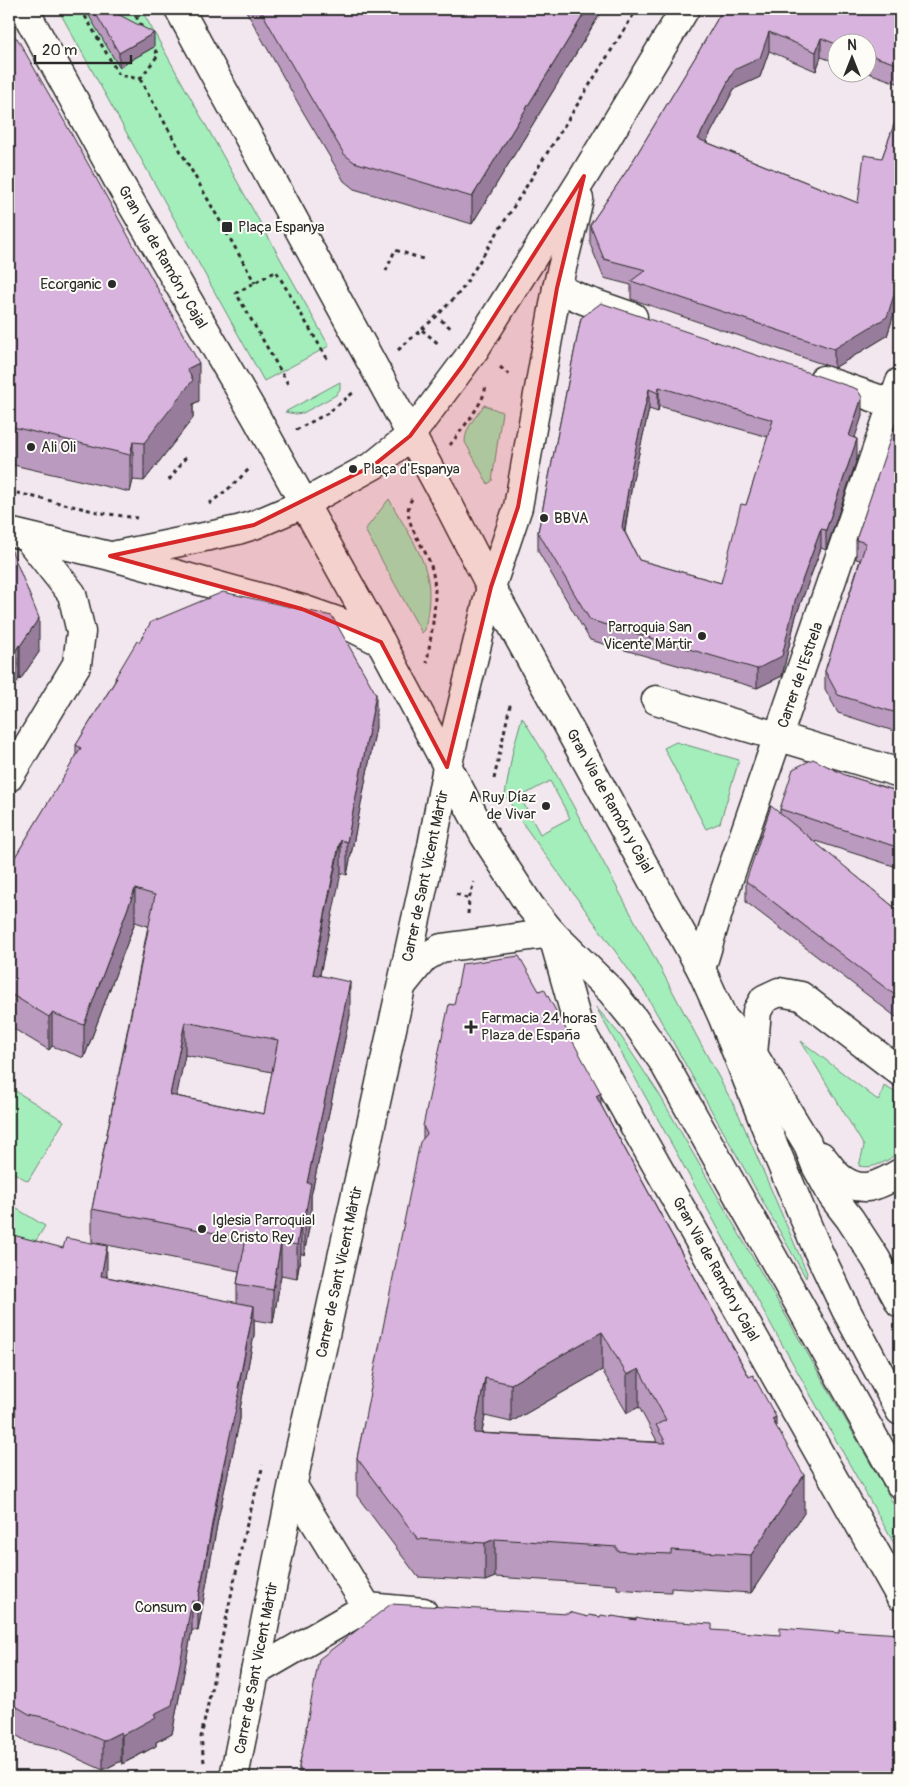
<svg xmlns="http://www.w3.org/2000/svg" width="909" height="1786" viewBox="0 0 909 1786" font-family="Pangolin,sans-serif">
<style>
.green{fill:#a4eebc;stroke:#688c74;fill-rule:evenodd}
.lines{fill:none;stroke-linecap:round;stroke-linejoin:round}
.minor-casing{stroke:#2b2b2b;stroke-width:31}
.major-casing{stroke:#2b2b2b;stroke-width:31}
.path{stroke:#2b2b2b;stroke-width:3;stroke-dasharray:4 4;stroke-linecap:butt}
.minor{stroke:#fdfcf7;stroke-width:28}
.major{stroke:#fdfcf7;stroke-width:28}
.wall{fill:#ba9abe;stroke:#2b2b2b;fill-rule:evenodd}
.shaded-wall{fill:#977d9b;stroke:#2b2b2b}
.building{fill:#d8b3dd;stroke:#2b2b2b;fill-rule:evenodd}
.marked{fill:#d62828;fill-opacity:0.2;stroke:#d62828;stroke-width:4;stroke-linejoin:round}
.poi-dot{fill:#2b2b2b;stroke:#fdfcf7;stroke-width:2}
.labels{text-anchor:middle;stroke-width:4;stroke-linejoin:round;paint-order:stroke}
.poi-label{font-size:15px;fill:#2b2b2b;stroke:#fdfcf7;text-anchor:start}
.street-label{font-size:15px;fill:#2b2b2b;stroke:#fdfcf7}
</style>
<rect width="100%" height="100%" fill="#f2e6ef"/>
<filter id="ink" filterUnits="userSpaceOnUse"><feTurbulence type="fractalNoise" baseFrequency=".02" numOctaves="2"/><feDisplacementMap in="SourceGraphic" scale="10" xChannelSelector="R" yChannelSelector="G"/><feConvolveMatrix kernelMatrix="1 2 1 2 8 2 1 2 1" color-interpolation-filters="sRGB"/></filter>
<g filter="url(#ink)">
<!-- green -->
<g class="green">
<path d="M58 9H141L329 346 264 381Z"/>
<path d="M340 382V389L336 395 303 413 295 414 285 412Z"/>
<path d="M484 405 502 412 492 481 488 484 465 442C465 427 477 416 484 405Z"/>
<path d="M389 499C405 529 430 560 429 595 429 607 427 619 425 630L422 633 365 530Z"/>
<path d="M522 717 549 761 739 1115 807 1273 806 1278 644 991 526 828 505 795 513 750ZM550 781 570 818 540 834 520 797Z"/>
<path d="M676 742 739 760 720 823 706 829 664 748Z"/>
<path d="M596 1007 620 1035 659 1094 900 1515V1554L778 1337Z"/>
<path d="M801 1041 879 1101 884 1086 893 1091 900 1099C900 1120 907 1151 886 1161 876 1166 869 1168 859 1166L864 1146Z"/>
<path d="M9 1087 64 1121 28 1181 9 1170Z"/>
<path d="M9 1204 45 1226 22 1263 9 1255Z"/>
</g>
<g class="lines">
<defs>
<g id="minor">
<path d="M557 288 584 300 633 317"/>
<path d="M823 380 893 404 900 403"/>
<path d="M410 436 475 349 584 176 685 9"/>
<path d="M491 587 518 507 557 288 579 199"/>
<path d="M656 700 900 773"/>
<path d="M9 777 77 664 81 632 72 594 27 537"/>
<path d="M552 933 579 1028 900 1596"/>
<path d="M701 969 724 893 900 382"/>
<path d="M727 1022 753 1054 807 1143 816 1166 833 1197 850 1219 876 1259 900 1303"/>
<path d="M753 1054 757 1011 764 999 779 992 801 996 900 1072"/>
<path d="M821 1156C827 1162 832 1171 839 1177 861 1195 878 1186 900 1173"/>
<path d="M293 1486 367 1607"/>
<path d="M255 1672 367 1607 423 1612"/>
</g>
<g id="major">
<path d="M24 9 119 182 256 417 381 642 484 835 530 906 552 933 611 991 633 1018 662 1060 900 1484"/>
<path d="M179 9 441 490 491 587 701 969 723 1018 765 1125 818 1251 846 1310 900 1411"/>
<path d="M9 532 110 556 302 609 345 624 381 642"/>
<path d="M117 555 238 530 254 525 303 504 374 465 410 436"/>
<path d="M403 984 424 958 441 948 552 933"/>
<path d="M234 1777 297 1463 432 846 447 767 491 587"/>
</g>
</defs>
<!-- minor casing -->
<use href="#minor" class="minor-casing"/>
<!-- major casing -->
<use href="#major" class="major-casing"/>
<!-- path -->
<g class="path">
<path d="M81 9 119 75 140 79"/>
<path d="M132 9 144 31"/>
<path d="M140 79 255 283"/>
<path d="M140 79 158 55 152 45"/>
<path d="M386 271 395 250 423 259"/>
<path d="M441 320 452 329"/>
<path d="M422 330 440 345"/>
<path d="M398 350 437 316 461 291 637 9"/>
<path d="M500 367 511 376"/>
<path d="M288 384 236 293 276 271 328 360"/>
<path d="M296 430 328 413 354 392"/>
<path d="M450 445C458 434 489 397 485 385"/>
<path d="M169 480 186 457"/>
<path d="M9 491 102 513 137 518"/>
<path d="M412 499C399 517 423 544 430 563 441 594 431 630 427 663"/>
<path d="M209 504 233 485 251 467"/>
<path d="M494 779 511 701"/>
<path d="M456 894 469 899"/>
<path d="M468 914 469 899 474 882"/>
<path d="M204 1762 201 1737 244 1535 263 1465"/>
</g>
<!-- minor -->
<use href="#minor" class="minor"/>
<!-- major -->
<use href="#major" class="major"/>
</g>
<!-- wall -->
<g class="wall">
<path d="M85 9H117L115 13 154 47 119 67Z"/>
<path d="M245 9H343L381 13 382 9H603L472 224 354 189 344 181 302 110Z"/>
<path d="M723 9H900V84L866 72V42H836V62L821 57 816 71 769 51 760 77 734 89 706 142 858 203 882 158 900 108V295L887 336 834 368 631 299V285L604 278 590 244V225L628 169 699 51Z"/>
<path d="M9 27 199 401 193 404V418L144 481 133 480 130 492 9 464Z"/>
<path d="M581 318 862 416 854 438 857 459 826 550 821 548 796 616 782 676 757 688 590 640 538 551V532ZM659 406 768 437 721 583 639 560 625 532 632 484 649 409 658 412Z"/>
<path d="M900 415V733L838 713 825 689V671L860 560 856 559V540Z"/>
<path d="M9 544 39 652 20 680 19 679Z"/>
<path d="M115 678 376 727 347 875 341 873 339 878 320 975 350 1015 311 1196V1216L304 1255 301 1253 297 1278 281 1275 273 1323 254 1320V1335L240 1409V1419L218 1519 198 1631 192 1630 172 1734 156 1742V1746L134 1758 122 1764 121 1761 103 1770 56 1749 29 1743 9 1731V1234L107 1275V1277L237 1303V1284L239 1271 92 1242V1209L148 926 135 922 84 1058 52 1046 49 1050 9 1026V867L76 757V745L115 681ZM185 1055 272 1072 264 1114 176 1096Z"/>
<path d="M845 775 900 792V868L812 840 900 912V1020L746 902V881L780 814V809Z"/>
<path d="M601 1105 776 1426 804 1513 751 1593 671 1588V1592L644 1591 617 1589V1585L495 1577 485 1581 418 1577 357 1496V1458L423 1139V1126ZM602 1370 627 1413 639 1407 656 1439V1442L482 1433 485 1416 511 1422Z"/>
<path d="M588 1617H612L645 1620 712 1630 900 1777H299V1767L306 1736V1728Z"/>
</g>
<!-- shaded-wall -->
<g class="shaded-wall">
<path d="M111 9H117L110 25V10Z"/>
<path d="M587 9H603L472 224V197Z"/>
<path d="M769 32V51L760 77 734 89 698 157V139L734 70Z"/>
<path d="M154 33V47L119 67V53Z"/>
<path d="M821 38V57L816 71V52Z"/>
<path d="M900 276V295L887 336 834 368V349Z"/>
<path d="M199 363V401L193 404V418L144 481V443L187 369Z"/>
<path d="M659 387V406L658 412V393Z"/>
<path d="M649 389V409L632 484 622 546V527L632 465Z"/>
<path d="M862 397V416L849 456V436Z"/>
<path d="M857 439V459L826 550V530Z"/>
<path d="M133 442V480L130 492V455Z"/>
<path d="M821 529V548L796 616 782 676 757 688V669L796 597Z"/>
<path d="M39 618V652L20 680V646Z"/>
<path d="M19 645V679L9 696V662Z"/>
<path d="M376 694V727L347 875V842Z"/>
<path d="M341 840V873L313 1007V974Z"/>
<path d="M135 889V922L84 1058V1025Z"/>
<path d="M350 982V1015L311 1196V1216L304 1255V1222L307 1183Z"/>
<path d="M52 1013V1046L49 1050V1017Z"/>
<path d="M185 1022V1055L170 1128V1095Z"/>
<path d="M601 1093V1131L596 1096Z"/>
<path d="M301 1220V1253L297 1278V1245Z"/>
<path d="M281 1242V1275L273 1323V1290Z"/>
<path d="M107 1246V1275L101 1305V1276Z"/>
<path d="M254 1306V1335L240 1409V1419L218 1519 198 1631V1602Z"/>
<path d="M602 1332V1370L511 1422V1384Z"/>
<path d="M639 1369V1407L627 1413V1375Z"/>
<path d="M485 1378V1416L474 1471V1433Z"/>
<path d="M776 1417V1455L772 1419Z"/>
<path d="M804 1475V1513L751 1593V1555Z"/>
<path d="M495 1539V1577L485 1581V1543Z"/>
<path d="M192 1601V1630L172 1734 156 1742V1746L122 1764V1735L154 1714Z"/>
<path d="M121 1732V1761L103 1770V1741Z"/>
</g>
<!-- building -->
<g class="building">
<path d="M93 9H111L110 10 154 33 119 53Z"/>
<path d="M260 9H343L381 13 382 9H587L472 197 354 162 344 154 302 83Z"/>
<path d="M723 9H900V65L866 54V42H836V44L821 38 816 52 769 32 760 58 734 70 698 139 858 203 864 155 882 158 900 108V276L887 317 834 349 631 281 646 270 604 259 590 225 628 169 699 51Z"/>
<path d="M9 27 15 38H17L67 126 199 363 187 369 193 380 144 443 133 442 130 455 9 426Z"/>
<path d="M601 303 857 389 862 397 849 436 857 439 826 530 821 529 796 597 782 656 757 669 590 620 538 532 581 318ZM659 387 773 420 746 505 741 504 721 583 639 560 622 527 632 465 649 389 658 393Z"/>
<path d="M900 415V714L838 695 825 671 866 543 856 540 898 416Z"/>
<path d="M9 544 39 618 20 646 19 645 9 662Z"/>
<path d="M223 592 332 616 376 694 347 842 341 840 339 845 313 974 350 982 307 1183H311L304 1222 301 1220 297 1245 281 1242 273 1290 237 1284 246 1239 92 1209 155 895 135 889 84 1025 52 1013 49 1017 9 993V867L81 748 76 745 117 678H115L137 641 139 642 151 622ZM185 1022 278 1040 264 1114 170 1095Z"/>
<path d="M813 759 845 775 900 792V848L780 809 793 769Z"/>
<path d="M771 806 900 912V999L746 881Z"/>
<path d="M519 956 539 991 544 989 601 1093 596 1096 749 1377 753 1375 776 1417 772 1419 804 1475 751 1555 671 1550V1554L644 1553 617 1551V1547L495 1539 485 1543 418 1539 357 1458 420 1142 427 1134 423 1126 449 1004 454 1005 462 964ZM602 1332 627 1375 639 1369 666 1420 656 1425 666 1443 474 1433 485 1378 511 1384Z"/>
<path d="M9 1234 63 1248 66 1238 107 1246 101 1276 254 1306 238 1388 240 1390 218 1490 198 1602 192 1601 172 1705 154 1714 156 1717 134 1729 122 1735 121 1732 103 1741 56 1720 29 1714 9 1702Z"/>
<path d="M391 1604 568 1614 569 1612 588 1617 589 1615 600 1617 601 1615 612 1617V1616L636 1620V1618L645 1620 712 1624V1630L780 1635V1628L839 1633V1630L900 1634V1777H304L299 1767 307 1729 306 1728 319 1659Z"/>
</g>
</g>
<!-- marked area -->
<path class="marked" d="M584 176 557 288 518 507 491 587 447 767 381 642 302 609 110 556 254 525 374 465 410 436 463 365Z"/>
<!-- markers -->
<g class="poi-dot">
<rect x="221" y="221" width="12" height="12" rx="2.5"/>
<circle cx="112" cy="284" r="5"/>
<circle cx="31" cy="447" r="5"/>
<circle cx="353" cy="469" r="5"/>
<circle cx="544" cy="518" r="5"/>
<circle cx="702" cy="636" r="5"/>
<circle cx="546" cy="806" r="5"/>
<path d="M468.5 1019.5h5v5h5v5h-5v5h-5v-5h-5v-5h5z"/>
<circle cx="202" cy="1229" r="5"/>
<circle cx="197" cy="1607" r="5"/>
</g>
<g class="labels">
<!-- poi labels -->
<g class="poi-label">
<text x="238" y="232">Plaça Espanya</text>
<text x="102" y="289" text-anchor="end">Ecorganic</text>
<text x="41" y="452">Ali Oli</text>
<text x="363" y="474">Plaça d'Espanya</text>
<text x="554" y="523">BBVA</text>
<text x="692" y="632" text-anchor="end">Parroquia San<tspan x="692" dy="17">Vicente Mártir</tspan></text>
<text x="536" y="802" text-anchor="end">A Ruy Díaz<tspan x="536" dy="17">de Vivar</tspan></text>
<text x="481" y="1023">Farmacia 24 horas<tspan x="481" dy="17">Plaza de España</tspan></text>
<text x="212" y="1225">Iglesia Parroquial<tspan x="212" dy="17">de Cristo Rey</tspan></text>
<text x="187" y="1612" text-anchor="end">Consum</text>
</g>
<!-- street labels -->
<g class="street-label">
<text transform="translate(163 257) rotate(60)" y="5">Gran Via de Ramón y Cajal</text>
<text transform="translate(800 675) rotate(-71)" y="5">Carrer de l'Estrela</text>
<text transform="translate(610 801) rotate(61)" y="5">Gran Via de Ramón y Cajal</text>
<text transform="translate(425 876) rotate(-78)" y="5">Carrer de Sant Vicent Màrtir</text>
<text transform="translate(716 1269) rotate(61)" y="5">Gran Via de Ramón y Cajal</text>
<text transform="translate(339 1272) rotate(-78)" y="5">Carrer de Sant Vicent Màrtir</text>
<text transform="translate(256 1668) rotate(-79)" y="5">Carrer de Sant Vicent Màrtir</text>
</g>
</g>
<!-- margin -->
<rect width="909" height="1786" fill="none" stroke="#fdfcf7" stroke-width="30"/>
<rect x="15" y="15" width="879" height="1756" fill="none" stroke="#2b2b2b" stroke-width="2" filter="url(#ink)"/>
<!-- north arrow -->
<g transform="translate(852 58)"><circle r="24" fill="#fdfcf7" stroke="#a9a8a5"/>
<path d="M0-4L9 19L0 12L-9 19Z" fill="#2b2b2b"/>
<text y="-8" font-size="14" font-weight="bold" text-anchor="middle" fill="#2b2b2b">N</text>
</g>
<!-- scale -->
<path d="M35 55v8h96v-8" fill="none" stroke="#2b2b2b" stroke-width="2.5"/>
<text x="42" y="55" font-size="15" fill="#2b2b2b" stroke="#fdfcf7" stroke-width="4" paint-order="stroke">20 m</text>
</svg>
